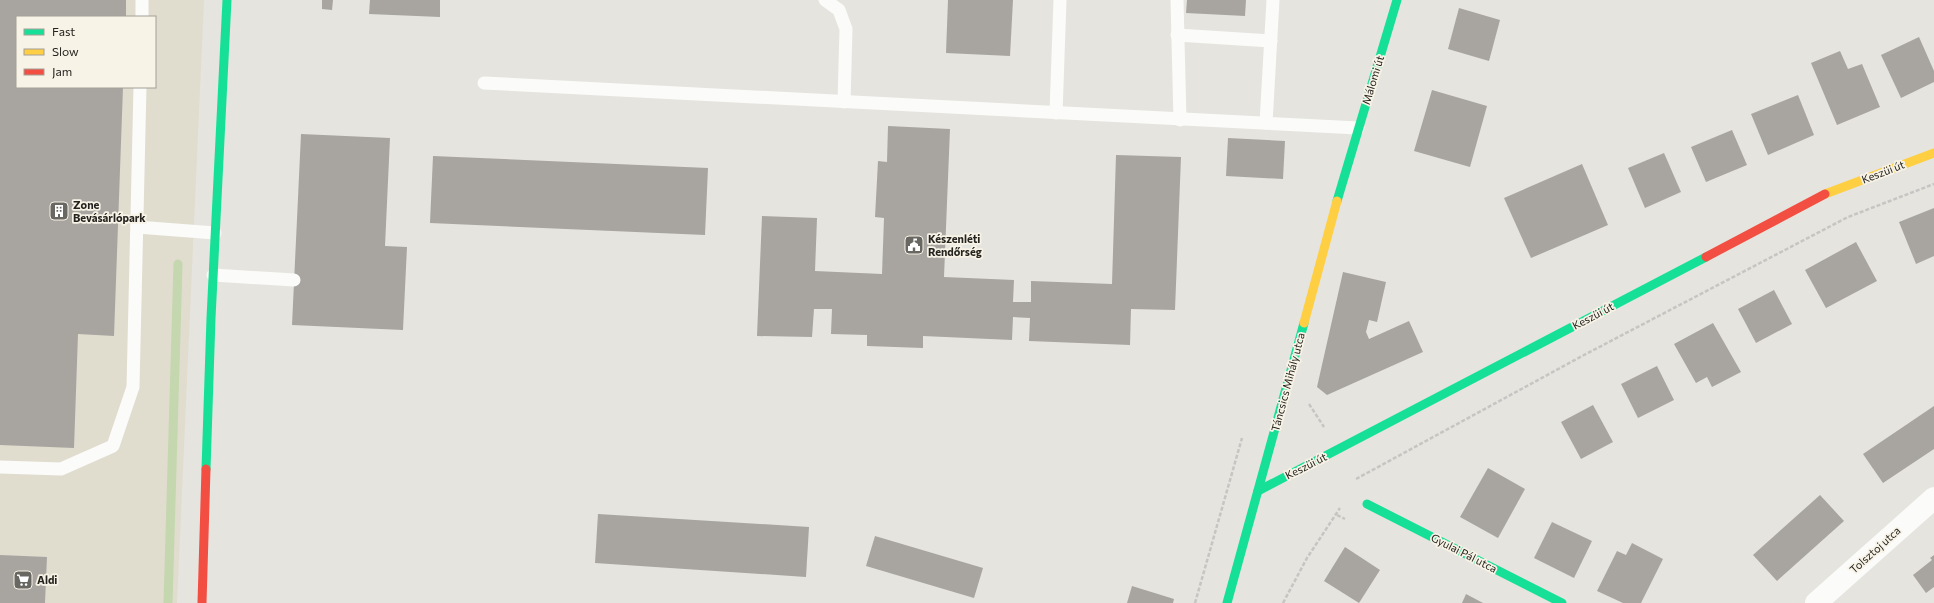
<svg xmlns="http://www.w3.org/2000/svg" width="1934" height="603" viewBox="0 0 1934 603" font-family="Commissioner,sans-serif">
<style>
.built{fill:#e0dcce;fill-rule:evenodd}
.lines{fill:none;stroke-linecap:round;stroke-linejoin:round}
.stream{stroke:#c4d7ae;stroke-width:9}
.building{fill:#a8a5a1}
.path{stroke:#c6c5c3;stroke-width:2.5;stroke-dasharray:4 2;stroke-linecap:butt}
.lane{stroke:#fbfbfa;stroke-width:13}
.street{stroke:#fbfbfa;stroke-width:22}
.fast{stroke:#16e098;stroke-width:9}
.slow{stroke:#ffcf43;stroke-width:9}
.jam{stroke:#f24e42;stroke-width:9}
.labels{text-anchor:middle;stroke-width:3.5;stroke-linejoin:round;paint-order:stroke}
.street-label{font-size:11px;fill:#25231f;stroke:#f8f3e7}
.poi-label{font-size:11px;font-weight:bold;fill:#25231f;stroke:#f8f3e7;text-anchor:start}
</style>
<rect width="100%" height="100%" fill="#e6e4de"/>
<!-- built -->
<path class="built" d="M0 0H204L177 603H0ZM17 17H155V87H17Z"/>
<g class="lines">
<!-- stream -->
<path class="stream" d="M168 603 178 264"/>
</g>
<!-- building -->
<g class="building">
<path d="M0 0H126V17H17V87H123L114 336 78 334 74 448 0 445Z"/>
<path d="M322 0H333L332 10 322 9Z"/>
<path d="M370 0H440V17L369 14Z"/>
<path d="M948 0H1013L1010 56 946 53Z"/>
<path d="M1187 0H1246L1245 16 1186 13Z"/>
<path d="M1459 8 1500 20 1489 61 1448 49Z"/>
<path d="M1919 37 1934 71V82L1901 98 1881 55Z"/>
<path d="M1840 51 1848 69 1862 64 1880 107 1837 125 1811 63Z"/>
<path d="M1432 90 1487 106 1470 167 1414 151Z"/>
<path d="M1798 95 1814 135 1768 155 1751 114Z"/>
<path d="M888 126 950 129 944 277 1014 280 1013 302H1031V281L1112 284 1116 155 1181 157 1175 310 1131 309 1130 345 1029 341 1030 318 1013 317 1012 340 923 336V348L867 346V335L831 334 832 309H814L812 337 757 336 762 216 817 218 815 271 882 274 884 218 875 217 878 161 887 162Z"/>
<path d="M1732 130 1747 165 1706 182 1691 147Z"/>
<path d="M301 134 390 138 385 246 407 247 403 330 292 325Z"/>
<path d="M1228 138 1285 141 1283 179 1226 176Z"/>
<path d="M1664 153 1681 192 1645 208 1628 168Z"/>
<path d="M433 156 708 168 705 235 430 223Z"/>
<path d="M1582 164 1608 225 1531 258 1504 198Z"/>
<path d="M1934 208V256L1916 264 1899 222Z"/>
<path d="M1856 242 1877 281 1826 308 1805 270Z"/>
<path d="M1343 272 1386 282 1377 322 1369 320 1366 332 1369 339 1409 321 1423 352 1327 395 1317 387Z"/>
<path d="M1774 290 1792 324 1756 343 1738 309Z"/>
<path d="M1713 323 1741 372 1712 387 1707 377 1696 383 1674 344Z"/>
<path d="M1657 366 1674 400 1638 418 1621 384Z"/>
<path d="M1593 405 1613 442 1581 459 1561 422Z"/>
<path d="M1934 406V449L1883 483 1863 454Z"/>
<path d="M1488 468 1525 489 1498 538 1460 517Z"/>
<path d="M1820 495 1844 521 1777 581 1753 555Z"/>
<path d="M598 514 809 527 806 577 595 563Z"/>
<path d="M1552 522 1592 541 1574 578 1534 558Z"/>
<path d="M875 536 983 568 974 598 866 566Z"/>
<path d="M1632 543 1663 559 1641 603H1623L1597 591 1617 551 1626 555Z"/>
<path d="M1345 547 1380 570 1359 603 1324 581Z"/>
<path d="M0 555 47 557 45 603H0Z"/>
<path d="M1934 555V587L1926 593 1913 575 1932 560 1930 558Z"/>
<path d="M1132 586 1174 599 1173 603H1127Z"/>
<path d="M1466 594 1483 603H1462Z"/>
</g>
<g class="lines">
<!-- path -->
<g class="path">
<path d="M1309 404 1324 427"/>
<path d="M1356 479 1584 355 1848 217 1934 184"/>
<path d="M1337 515 1345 519"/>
<path d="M1195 603 1242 438"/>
<path d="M1283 603 1307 558 1340 508"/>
</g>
<!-- lane -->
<g class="lane">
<path d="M825 0 839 10 846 29 844 102"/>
<path d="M1177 0 1180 120"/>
<path d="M142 17V0"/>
<path d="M1177 35 1271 41"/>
<path d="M484 83 1358 128"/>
<path d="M1056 113 1060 0"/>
<path d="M1266 123 1273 0"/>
<path d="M137 227 215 233"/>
<path d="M213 275 294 280"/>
<path d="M0 467 61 469 113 446 133 387 140 87"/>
</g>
<!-- street -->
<path class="street" d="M1816 603 1934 498"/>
<!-- fast -->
<g class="fast">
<path d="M1337 201 1397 0"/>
<path d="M206 469 211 318 227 0"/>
<path d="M1258 491 1706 257"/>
<path d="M1367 504 1562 603"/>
<path d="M1227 603 1304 323"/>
</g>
<!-- slow -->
<g class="slow">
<path d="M1825 194 1934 153"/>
<path d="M1304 323 1337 201"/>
</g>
<!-- jam -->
<g class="jam">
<path d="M1706 257 1825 194"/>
<path d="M202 603 206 469"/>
</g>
</g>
<!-- icons -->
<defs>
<symbol id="building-square" viewBox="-11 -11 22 22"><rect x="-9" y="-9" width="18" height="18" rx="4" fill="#696762" stroke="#f8f3e7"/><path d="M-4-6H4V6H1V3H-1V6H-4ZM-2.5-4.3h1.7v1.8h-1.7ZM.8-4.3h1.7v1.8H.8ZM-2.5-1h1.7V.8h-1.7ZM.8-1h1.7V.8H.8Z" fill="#fff"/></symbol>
<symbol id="civic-square" viewBox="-11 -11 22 22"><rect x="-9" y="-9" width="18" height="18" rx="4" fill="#696762" stroke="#f8f3e7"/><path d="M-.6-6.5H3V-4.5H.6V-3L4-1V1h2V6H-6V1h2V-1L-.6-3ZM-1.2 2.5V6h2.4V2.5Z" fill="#fff"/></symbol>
<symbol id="supermarket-square" viewBox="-11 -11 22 22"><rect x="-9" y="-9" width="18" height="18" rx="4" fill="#696762" stroke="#f8f3e7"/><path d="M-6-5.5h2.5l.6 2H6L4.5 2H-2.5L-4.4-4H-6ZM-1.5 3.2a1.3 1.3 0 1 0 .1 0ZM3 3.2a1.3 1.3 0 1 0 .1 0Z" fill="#fff"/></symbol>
</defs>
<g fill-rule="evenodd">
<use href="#building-square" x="48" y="200" width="22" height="22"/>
<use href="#civic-square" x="903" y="234" width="22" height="22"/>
<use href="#supermarket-square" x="12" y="569" width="22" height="22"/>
</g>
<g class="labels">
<!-- street labels -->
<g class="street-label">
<text transform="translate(1373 80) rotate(-73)" y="4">Málomi út</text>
<text transform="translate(1883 172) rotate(-21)" y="4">Keszüi út</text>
<text transform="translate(1593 316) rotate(-28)" y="4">Keszüi út</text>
<text transform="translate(1288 382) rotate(-75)" y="4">Táncsics Mihály utca</text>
<text transform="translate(1306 466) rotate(-27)" y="4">Keszüi út</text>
<text transform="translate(1875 550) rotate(-42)" y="4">Tolsztoj utca</text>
<text transform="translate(1464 553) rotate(27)" y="4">Gyulai Pál utca</text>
</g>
<!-- poi labels -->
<g class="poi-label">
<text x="73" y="209">Zone<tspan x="73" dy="13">Bevásárlópark</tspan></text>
<text x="928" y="243">Készenléti<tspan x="928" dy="13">Rendőrség</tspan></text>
<text x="37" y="584">Aldi</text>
</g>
</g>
<!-- legend -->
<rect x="16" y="16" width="140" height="72" fill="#f8f3e7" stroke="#a4a097"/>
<rect x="24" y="29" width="20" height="6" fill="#16e098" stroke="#a4a097"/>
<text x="52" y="36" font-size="12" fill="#25231f">Fast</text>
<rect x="24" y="49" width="20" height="6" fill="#ffcf43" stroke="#a4a097"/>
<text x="52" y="56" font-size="12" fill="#25231f">Slow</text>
<rect x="24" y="69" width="20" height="6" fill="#f24e42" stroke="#a4a097"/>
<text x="52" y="76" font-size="12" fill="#25231f">Jam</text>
</svg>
